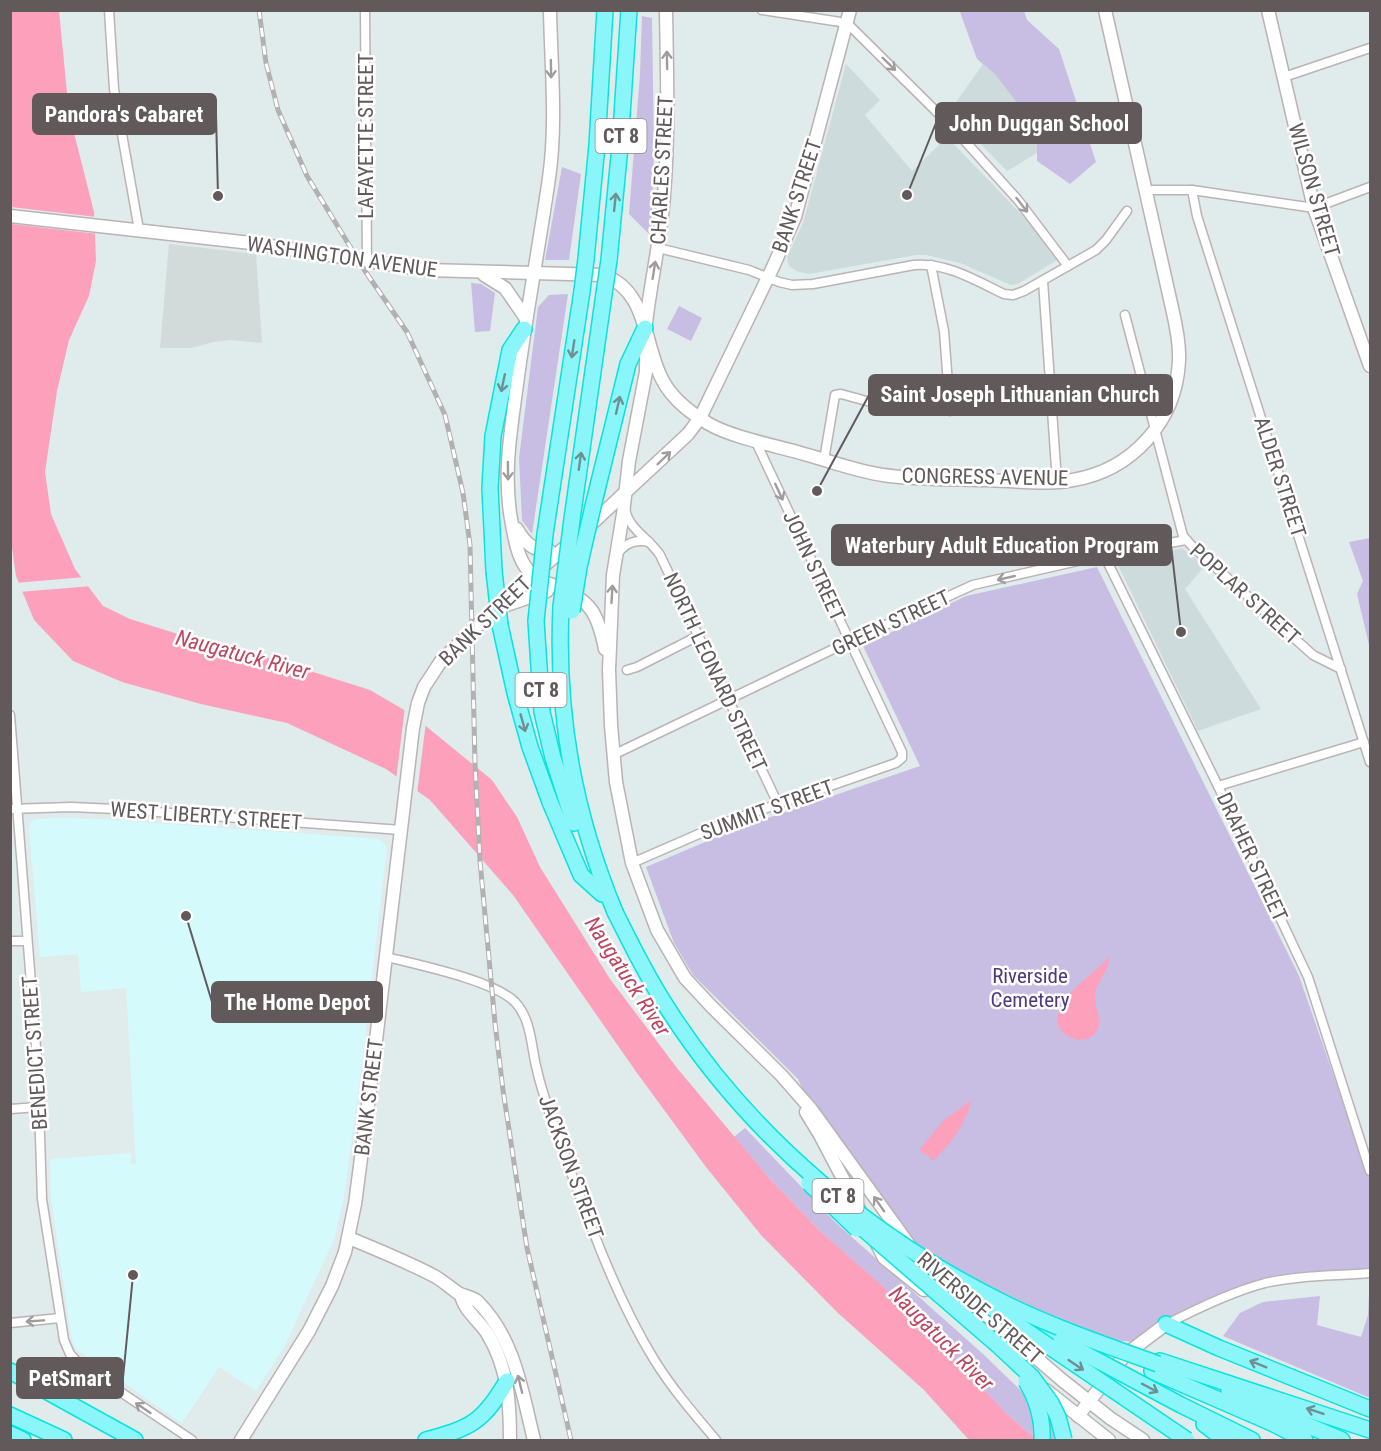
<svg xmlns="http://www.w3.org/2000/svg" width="1381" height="1451" viewBox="0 0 1381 1451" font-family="'Roboto Condensed',sans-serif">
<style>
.commercial{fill:#d5fafc}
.industrial{fill:#d3dada}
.education{fill:#cedbdc}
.green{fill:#c8bde3}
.water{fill:#fca0bb}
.pier{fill:#e0ebec}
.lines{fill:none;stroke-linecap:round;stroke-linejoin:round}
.street-casing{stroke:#bbb3b4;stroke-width:11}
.secondary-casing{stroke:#bbb2b3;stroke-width:15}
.highway-casing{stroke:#08e4dc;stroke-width:18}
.street{stroke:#fff;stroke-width:8}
.secondary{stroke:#fff;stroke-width:12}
.highway{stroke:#8af6f9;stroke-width:15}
.rail-casing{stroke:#b2b1b1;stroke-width:5}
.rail{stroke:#fff;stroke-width:3;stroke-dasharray:9;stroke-linecap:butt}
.highway-bridge-casing{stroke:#08e4dc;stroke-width:18;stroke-linecap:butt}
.highway-bridge{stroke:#8af6f9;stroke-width:15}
.oneway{stroke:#a09b9c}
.oneway2{stroke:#6f9092}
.labels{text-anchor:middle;stroke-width:5;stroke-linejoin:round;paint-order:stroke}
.shield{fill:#fff;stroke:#908b8c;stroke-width:1.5}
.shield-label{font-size:20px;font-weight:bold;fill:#61595a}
.street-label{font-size:21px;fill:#61595a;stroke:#fff}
.park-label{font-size:21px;fill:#4f3782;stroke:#fff}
.water-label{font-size:22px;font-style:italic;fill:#bd455e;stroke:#fff}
.leader{fill:none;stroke:#61595a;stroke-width:2}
.callout-dot{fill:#61595a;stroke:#fff;stroke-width:2}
.callout{fill:#61595a;stroke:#61595a;stroke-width:2}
.callout-label{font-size:22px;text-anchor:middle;font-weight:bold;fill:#fff}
</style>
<rect width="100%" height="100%" fill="#e0ebec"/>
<!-- commercial -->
<path class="commercial" d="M57 818 99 819 378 839 387 846 363 1056 344 1197 334 1240 284 1347 256 1391 219 1367 182 1423 77 1350 72 1341 51 1199 50 1159 131 1153V1164H136L126 988 81 992 78 954 40 957 29 828 31 822 36 819Z"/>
<!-- industrial -->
<path class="industrial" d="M169 244 256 254 262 343 231 340 213 342 191 348H160Z"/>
<!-- education -->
<g class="education">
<path d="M995 47 1062 138 1007 171 949 112Z"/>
<path d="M846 64 880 100 865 115 912 171 947 137 1025 218 1057 260 1018 284 1011 285 960 263 926 255H916L809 274 796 271 789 266 787 257 803 223Z"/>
<path d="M1182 548 1205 566 1185 589 1261 709 1198 731 1117 563Z"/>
</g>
<!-- green -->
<g class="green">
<path d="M952 11H1024L1027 20 1059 49 1096 162 1070 184 1037 161V129L995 74 977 59 960 12Z"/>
<path d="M642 16 652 18 654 152 651 236 629 214 640 74Z"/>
<path d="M562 167 581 174 569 260H545Z"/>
<path d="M471 283 481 284 495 293 490 331 475 332Z"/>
<path d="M568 294 532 534 522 520 519 458 538 307 549 295Z"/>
<path d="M679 306 702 318 691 341 667 329Z"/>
<path d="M1370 538V649L1357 594 1363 581 1349 542Z"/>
<path d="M1097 567 1299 976 1370 1180V1273L1265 1283 1224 1298 1139 1342 1107 1340 1060 1328 899 1238 811 1109 798 1079 693 975 674 943 646 867 736 829 920 766 863 646 966 596Z"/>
<path d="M745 1128 835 1222 983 1354 1072 1440H1037L1008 1415 894 1297 820 1231 769 1178 734 1137Z"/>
<path d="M1369 1295 1370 1398 1223 1336 1240 1313 1263 1302 1320 1296 1317 1325 1361 1337 1368 1315Z"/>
</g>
<!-- water -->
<g class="water">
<path d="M10 11H59L69 113 94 212 96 261 89 296 69 340 57 391 45 472 51 514 75 569 103 606 130 619 181 635 241 649 370 690 411 714 492 780 517 817 540 867 610 979 677 1068 769 1178 820 1231 897 1299 1008 1415 1037 1440H969L924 1390 838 1313 761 1235 706 1167 637 1073 513 895 430 800 386 769 287 723 201 704 122 682 73 661 34 620 16 576 10 533Z"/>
<path d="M1109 957C1110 971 1096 981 1095 996 1094 1008 1104 1020 1096 1032 1085 1050 1045 1034 1061 1007 1072 986 1094 974 1109 957Z"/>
<path d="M972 1100C962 1129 955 1138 934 1160L930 1159 929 1155 923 1154 920 1149 944 1120Z"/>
</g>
<!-- pier -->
<g class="pier">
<path d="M11 207 97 217 98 234 11 224Z"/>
<path d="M85 577 92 586 19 592 15 583Z"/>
<path d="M405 707 426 722 417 794 396 780Z"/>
</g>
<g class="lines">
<defs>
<g id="street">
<path d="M109 10 114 89 139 230"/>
<path d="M365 10 367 261"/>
<path d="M762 10 847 23 955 130 1018 200 1068 266"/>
<path d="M1284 77 1370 48"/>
<path d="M1146 190H1192L1314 208 1370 187"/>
<path d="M1192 190 1197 216 1370 762"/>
<path d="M658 248 749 270 779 282 792 285 813 284 914 265C946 262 977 281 1004 294L1013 295 1024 291 1096 250 1106 240 1127 211"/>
<path d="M931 265 944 331 950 411"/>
<path d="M1043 281 1057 482"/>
<path d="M1125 315 1183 536 1192 546 1313 655 1341 669"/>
<path d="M824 460 835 395 841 394 874 403"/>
<path d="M625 509C629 530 649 538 660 555L778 804"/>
<path d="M617 555C624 543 636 539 649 542"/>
<path d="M1104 555 1218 786 1308 977 1370 1171"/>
<path d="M627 670 637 667 698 636"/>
<path d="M10 715 38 1073 42 1199 64 1340 70 1354 79 1364 192 1440"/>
<path d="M613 755 850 641 973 585 1104 555 1186 540"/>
<path d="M1218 786 1364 742"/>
<path d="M10 809 71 807 116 809 401 830"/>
<path d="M632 863 724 823 896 763 902 758V752L755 440"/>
<path d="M10 941H27"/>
<path d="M387 957C418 965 493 980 515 1002 532 1020 531 1048 537 1070 541 1088 547 1105 553 1123 582 1201 611 1290 655 1361 673 1390 695 1415 716 1440"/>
<path d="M10 1109 39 1107"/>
<path d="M10 1323 60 1318"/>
<path d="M1167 1324C1198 1308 1231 1292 1265 1283 1299 1275 1336 1276 1370 1273"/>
</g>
<g id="secondary">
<path d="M550 10C551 66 557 123 549 178 539 247 526 315 517 384 511 429 503 474 511 519 514 535 517 558 528 570 535 579 545 582 555 586 590 599 598 613 605 649"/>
<path d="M1268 10 1314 208 1370 366"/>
<path d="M10 216 251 243 427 270 603 275C649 291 643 345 663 381 673 400 691 413 709 424 731 437 777 446 804 454 830 461 856 471 883 475 917 480 952 479 987 480 1015 481 1045 485 1073 480 1132 470 1176 422 1179 361 1180 343 1176 325 1172 308L1105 10"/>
<path d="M484 275 505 288 525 317"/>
<path d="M646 323C651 280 661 238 664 195 669 134 667 72 666 10"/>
<path d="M646 347V372L629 461 623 514 613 575 609 670 611 725 616 782 632 863 657 930 685 978 711 1006 782 1076 811 1109 910 1246"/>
<path d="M587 528 688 434 700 418 773 267 795 217 850 10"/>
<path d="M517 529C524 542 534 552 550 551"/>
<path d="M501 607 547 591"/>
<path d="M806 1112 820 1135 861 1213"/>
<path d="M349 1238C378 1250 408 1262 436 1277 444 1282 451 1288 458 1293 465 1297 472 1296 478 1302 515 1339 522 1392 534 1440"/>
<path d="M876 1242 884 1258 924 1290"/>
<path d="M928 1265 1062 1380 1110 1418 1143 1440"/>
<path d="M461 1295C464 1310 479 1321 487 1333 508 1367 510 1402 510 1440"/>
<path d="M1046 1390 1109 1440"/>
<path d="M1078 1416 1125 1355 1166 1324"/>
<path d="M241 1440 309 1331 332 1286 345 1252 355 1204 372 1074 413 728 418 703 424 687 441 661 498 606 571 542"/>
</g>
<g id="highway">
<path d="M586 259 597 145 605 10"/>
<path d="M609 260 620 146 629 10"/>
<path d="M594 502 628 364 645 328"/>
<path d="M572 519 604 294"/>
<path d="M545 534 582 291"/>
<path d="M494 571 490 488 493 436 510 350 524 329"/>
<path d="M561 607C556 715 574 813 615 912"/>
<path d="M536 621 542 712 553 758 574 823"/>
<path d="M500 625 515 693 530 747 550 802 581 875 602 894"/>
<path d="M1016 1318 1061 1341"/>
<path d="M1166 1324 1219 1348 1370 1409"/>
<path d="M1160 1361 1370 1430"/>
<path d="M10 1371 135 1440"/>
<path d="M1152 1371 1272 1423 1305 1440"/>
<path d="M1229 1392 1342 1440"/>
<path d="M1181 1405 1252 1440"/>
<path d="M10 1415 64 1440"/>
<path d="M1204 1424 1225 1440"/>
<path d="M10 1434 23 1440"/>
<path d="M426 1440C471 1428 483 1422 507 1381"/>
</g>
</defs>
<!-- street casing -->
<use href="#street" class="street-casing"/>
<!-- secondary casing -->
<use href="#secondary" class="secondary-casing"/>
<!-- highway casing -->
<use href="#highway" class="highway-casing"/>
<!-- street -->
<use href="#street" class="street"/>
<!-- secondary -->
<use href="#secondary" class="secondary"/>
<!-- highway -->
<use href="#highway" class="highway"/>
<defs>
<path id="rail" d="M259 10 266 63 278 110 307 176 365 271 407 332 445 415 463 493 470 545 475 764 480 861 495 1023 503 1090 527 1248 571 1440"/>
</defs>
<!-- rail casing -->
<use href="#rail" class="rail-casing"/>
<!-- rail -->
<use href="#rail" class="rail"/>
<defs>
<g id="highway-bridge">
<path d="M582 291 586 259"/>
<path d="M604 294 609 260"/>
<path d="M494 571 500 625"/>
<path d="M561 607 572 519"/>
<path d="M572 611 579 567 594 502"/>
<path d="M536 621 545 534"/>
<path d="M615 912C632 946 649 980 670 1012 752 1139 874 1240 1010 1306 1058 1329 1108 1346 1158 1364"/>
<path d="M809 1183 857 1229"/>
<path d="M852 1219 1000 1347 1032 1377 1051 1403 1058 1417 1064 1440"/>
<path d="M978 1298 1187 1440"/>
<path d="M1061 1341 1181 1405"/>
<path d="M1026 1381C1037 1399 1043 1419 1042 1440"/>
</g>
</defs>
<!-- highway-bridge casing -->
<use href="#highway-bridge" class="highway-bridge-casing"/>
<!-- highway-bridge -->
<use href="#highway-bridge" class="highway-bridge"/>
</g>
<!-- one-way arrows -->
<defs><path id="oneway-shaft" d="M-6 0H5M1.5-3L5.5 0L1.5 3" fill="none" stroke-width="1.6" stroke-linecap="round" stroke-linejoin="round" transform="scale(1.5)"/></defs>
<g class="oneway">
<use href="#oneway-shaft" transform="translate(667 60) rotate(-91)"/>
<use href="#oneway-shaft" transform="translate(889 64) rotate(44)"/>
<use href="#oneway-shaft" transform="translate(551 69) rotate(89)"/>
<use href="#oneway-shaft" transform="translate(1022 205) rotate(52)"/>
<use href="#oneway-shaft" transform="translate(654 270) rotate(-81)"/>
<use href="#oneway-shaft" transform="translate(664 458) rotate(-44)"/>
<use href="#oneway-shaft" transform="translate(508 471) rotate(89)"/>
<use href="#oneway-shaft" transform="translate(779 492) rotate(65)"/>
<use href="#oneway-shaft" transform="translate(1006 578) rotate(167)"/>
<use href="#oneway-shaft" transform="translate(612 594) rotate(-87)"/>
<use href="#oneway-shaft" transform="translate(879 1204) rotate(-125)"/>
<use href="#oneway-shaft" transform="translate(35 1321) rotate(176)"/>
<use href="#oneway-shaft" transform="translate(520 1384) rotate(-104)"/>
<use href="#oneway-shaft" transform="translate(143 1408) rotate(-146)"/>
</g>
<g class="oneway2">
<use href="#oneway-shaft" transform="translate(615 202) rotate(-84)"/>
<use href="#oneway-shaft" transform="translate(573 349) rotate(99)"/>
<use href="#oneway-shaft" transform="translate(503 383) rotate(102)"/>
<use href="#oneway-shaft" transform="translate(618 405) rotate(-77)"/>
<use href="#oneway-shaft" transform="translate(580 461) rotate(-82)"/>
<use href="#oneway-shaft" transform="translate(523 723) rotate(74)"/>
<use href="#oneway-shaft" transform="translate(1258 1364) rotate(-158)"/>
<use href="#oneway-shaft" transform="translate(1076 1365) rotate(34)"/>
<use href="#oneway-shaft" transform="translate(1150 1388) rotate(28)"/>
<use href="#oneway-shaft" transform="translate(1315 1411) rotate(-162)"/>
</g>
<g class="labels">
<!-- shield labels -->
<g class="shield">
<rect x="595.5" y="119" width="51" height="34" rx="4.5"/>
<rect x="515.5" y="673" width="51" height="34" rx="4.5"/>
<rect x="812.5" y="1179" width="51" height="34" rx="4.5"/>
</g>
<g class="shield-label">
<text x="621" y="143">CT 8</text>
<text x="541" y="697">CT 8</text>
<text x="838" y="1203">CT 8</text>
</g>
<!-- street labels -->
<g class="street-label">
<text transform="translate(366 136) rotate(-90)" y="7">LAFAYETTE STREET</text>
<text transform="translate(662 170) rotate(-87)" y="7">CHARLES STREET</text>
<text transform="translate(1314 190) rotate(74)" y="7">WILSON STREET</text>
<text transform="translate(797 196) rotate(-72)" y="7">BANK STREET</text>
<text transform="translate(342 257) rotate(8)" y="7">WASHINGTON AVENUE</text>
<text transform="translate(985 477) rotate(1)" y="7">CONGRESS AVENUE</text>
<text transform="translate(1280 477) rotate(72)" y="7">ALDER STREET</text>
<text transform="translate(814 566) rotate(65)" y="7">JOHN STREET</text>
<text transform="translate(1245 594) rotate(42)" y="7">POPLAR STREET</text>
<text transform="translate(485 621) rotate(-44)" y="7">BANK STREET</text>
<text transform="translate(891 623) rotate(-25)" y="7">GREEN STREET</text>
<text transform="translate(715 672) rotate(65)" y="7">NORTH LEONARD STREET</text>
<text transform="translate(767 810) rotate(-20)" y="7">SUMMIT STREET</text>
<text transform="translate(206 816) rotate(4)" y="7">WEST LIBERTY STREET</text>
<text transform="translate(1252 857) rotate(65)" y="7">DRAHER STREET</text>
<text transform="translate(35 1053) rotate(-94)" y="7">BENEDICT STREET</text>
<text transform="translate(369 1097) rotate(-83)" y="7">BANK STREET</text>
<text transform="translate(571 1167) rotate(70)" y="7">JACKSON STREET</text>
<text transform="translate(980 1308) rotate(41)" y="7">RIVERSIDE STREET</text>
</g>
<!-- park labels -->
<g class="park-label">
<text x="1030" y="983">Riverside<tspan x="1030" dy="24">Cemetery</tspan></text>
</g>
<!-- water labels -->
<g class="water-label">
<text transform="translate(243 654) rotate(15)" y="8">Naugatuck River</text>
<text transform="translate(628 976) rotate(57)" y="8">Naugatuck River</text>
<text transform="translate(942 1338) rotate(45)" y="8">Naugatuck River</text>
</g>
</g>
<!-- callouts -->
<path class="leader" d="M218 196L216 114M907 195L936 123M817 491L869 395M1181 632L1171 545M186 916L212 1002M133 1275L123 1378"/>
<g class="callout-dot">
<circle cx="218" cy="196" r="6"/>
<circle cx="907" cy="195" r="6"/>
<circle cx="817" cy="491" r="6"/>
<circle cx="1181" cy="632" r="6"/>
<circle cx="186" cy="916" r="6"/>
<circle cx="133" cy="1275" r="6"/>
</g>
<g class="callout">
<rect x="33" y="94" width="183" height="40" rx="6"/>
<rect x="936" y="103" width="205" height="40" rx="6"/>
<rect x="869" y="375" width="303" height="40" rx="6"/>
<rect x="832" y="525" width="339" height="40" rx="6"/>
<rect x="212" y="982" width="170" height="40" rx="6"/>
<rect x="17" y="1358" width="106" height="40" rx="6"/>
</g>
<g class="callout-label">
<text x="124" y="122">Pandora's Cabaret</text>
<text x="1039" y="131">John Duggan School</text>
<text x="1020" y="402">Saint Joseph Lithuanian Church</text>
<text x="1002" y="553">Waterbury Adult Education Program</text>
<text x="297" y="1010">The Home Depot</text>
<text x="70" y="1386">PetSmart</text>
</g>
<!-- border -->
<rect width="1381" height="1451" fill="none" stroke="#61595a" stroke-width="24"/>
</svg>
